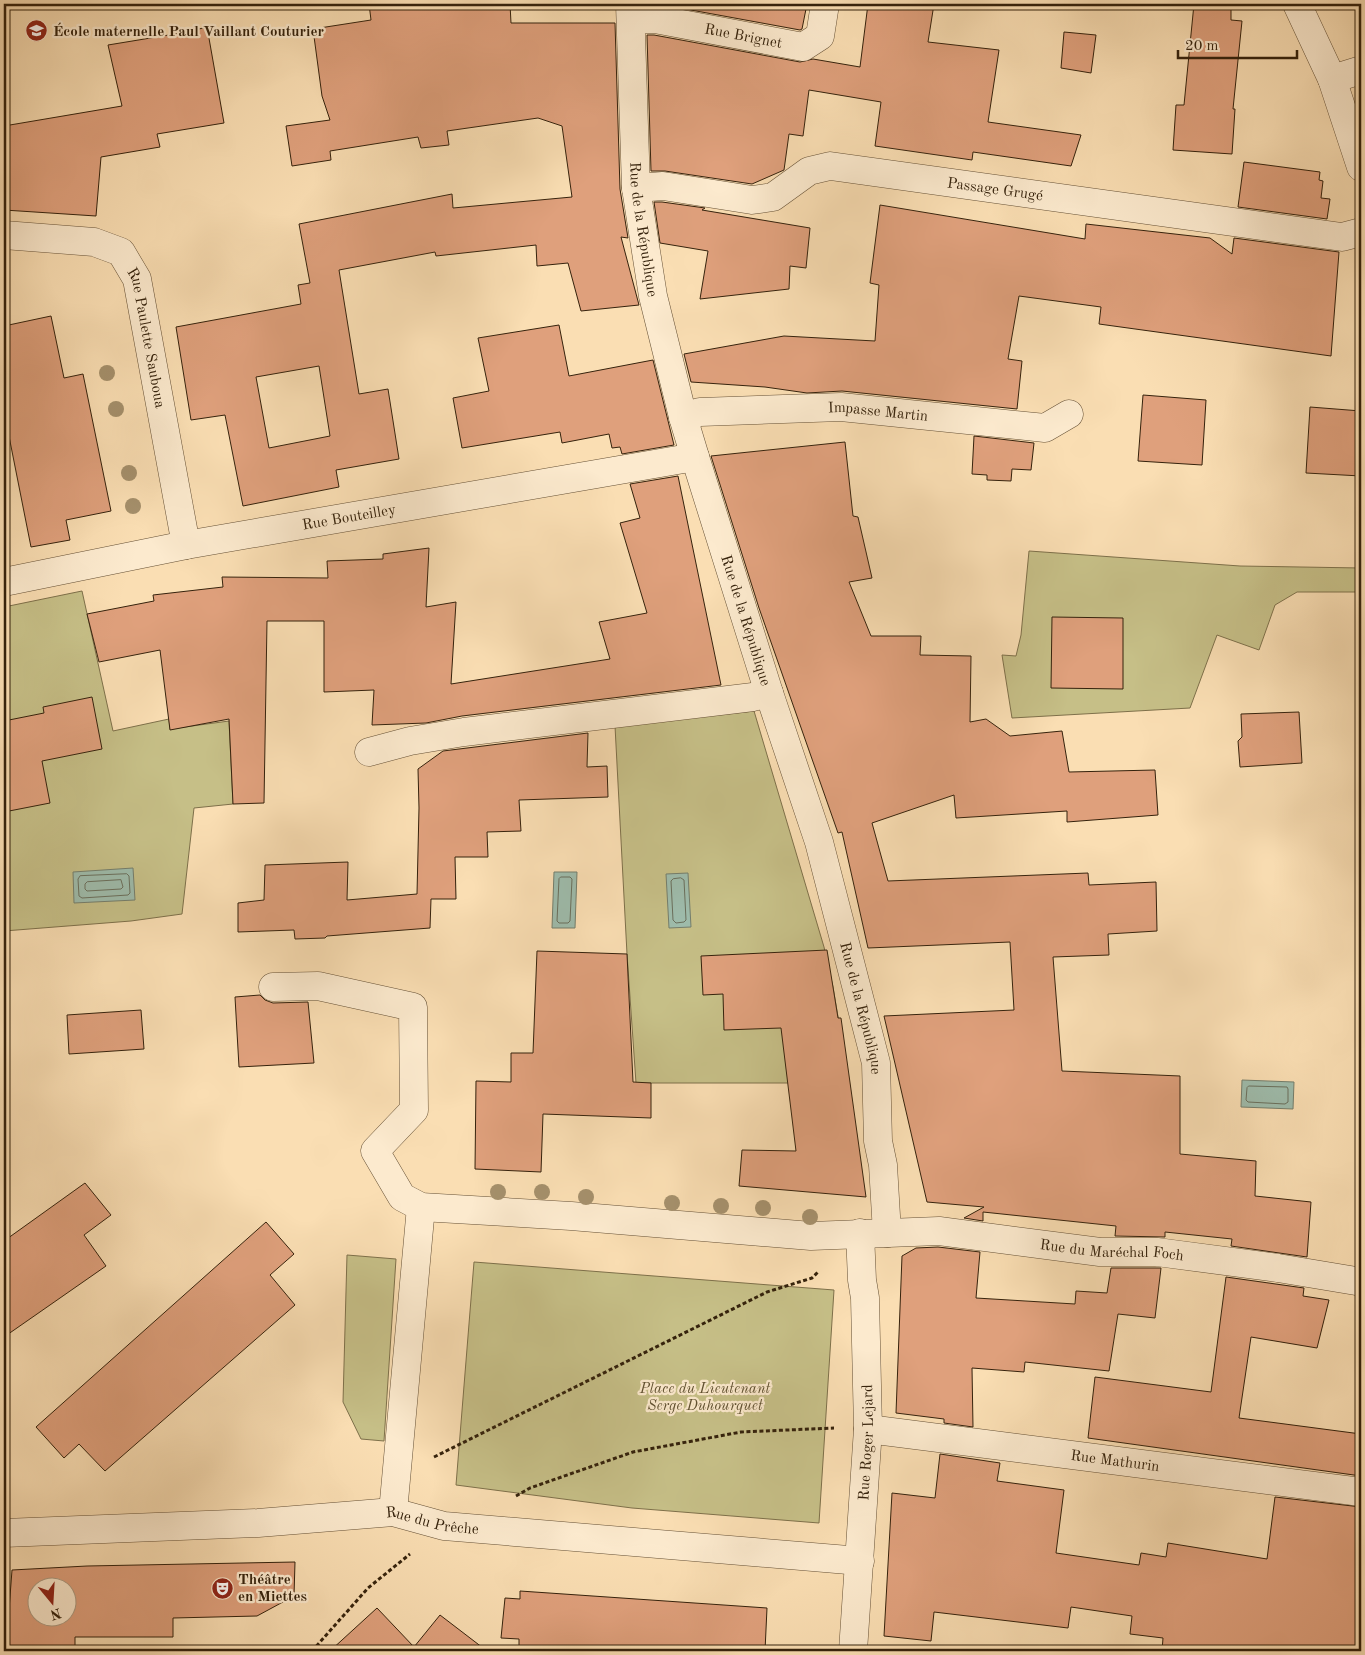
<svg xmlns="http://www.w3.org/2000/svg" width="1365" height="1655" viewBox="0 0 1365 1655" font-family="'Old Standard TT',serif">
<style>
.green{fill:#c6bf87;stroke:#7e704a}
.water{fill:#9ebcac;stroke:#747e6c}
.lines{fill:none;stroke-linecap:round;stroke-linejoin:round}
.shore{stroke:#6a6f5c;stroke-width:1}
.building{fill:#dfa07c;stroke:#35220c;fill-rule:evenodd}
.minor-casing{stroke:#665136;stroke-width:29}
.path{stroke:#35220c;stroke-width:3;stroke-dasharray:4 2.5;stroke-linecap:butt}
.minor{stroke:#fceace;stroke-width:28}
.tree{fill:#a5906c}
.labels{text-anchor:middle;stroke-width:4.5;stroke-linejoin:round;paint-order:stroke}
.poi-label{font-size:15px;font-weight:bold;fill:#35220c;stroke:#fceace;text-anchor:start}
.street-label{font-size:15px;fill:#35220c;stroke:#fceace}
.park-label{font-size:15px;font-style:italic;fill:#605131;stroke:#fceace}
</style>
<rect width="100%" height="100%" fill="#fadeb3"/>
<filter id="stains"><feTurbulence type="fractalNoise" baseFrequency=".004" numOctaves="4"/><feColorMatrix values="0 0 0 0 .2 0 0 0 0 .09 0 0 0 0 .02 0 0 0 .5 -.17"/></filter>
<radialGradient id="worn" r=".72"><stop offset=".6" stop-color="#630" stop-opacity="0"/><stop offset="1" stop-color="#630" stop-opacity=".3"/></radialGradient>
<!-- green -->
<g class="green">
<path d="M1029 551 1240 566 1361 568V592H1297L1275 605 1259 650 1217 635 1190 708 1012 718 1002 655 1016 656 1021 635Z"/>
<path d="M82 591 113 731 169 719 170 729 229 721 233 804 194 808 182 914 131 921 4 931V607Z"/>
<path d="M754 711 824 947 833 987 850 1088 787 1083H636L627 954 615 726Z"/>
<path d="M347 1255 396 1259 384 1441 361 1439 343 1402Z"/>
<path d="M474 1262 834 1290 819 1523 632 1508 456 1485Z"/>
</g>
<!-- water -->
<g class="water">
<path d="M133 868 135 900 74 903 73 872Z"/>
<path d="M554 872H577L575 928H552Z"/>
<path d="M688 873 691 927 669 928 666 874Z"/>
<path d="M1242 1080 1294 1082 1293 1109 1241 1107Z"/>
</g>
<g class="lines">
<!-- shore -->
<g class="shore">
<path d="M127 874 129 876 130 893 128 895 82 898 79 896 78 879 80 876Z"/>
<path d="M561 877H570L572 879 570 921 568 923H559L557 921 559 879Z"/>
<path d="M681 878 684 880 686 920 684 922 676 923 673 920 671 881 673 879Z"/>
<path d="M121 880 123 887 121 889 87 891 85 889V884L87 882Z"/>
<path d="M1249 1086 1287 1087 1288 1089V1102L1285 1104 1248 1102 1246 1100 1247 1088Z"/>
</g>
</g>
<!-- building -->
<g class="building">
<path d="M369 4H510L511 23H615L620 189 628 238 621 237 639 305 581 311 568 263 537 266 536 245 436 256 435 252 339 270 359 394 388 389 399 459 336 470 339 487 243 506 225 415 191 420 176 327 301 304 298 285 310 283 299 224 452 194 453 208 572 197 562 126 538 118 447 131 449 145 421 148 418 137 330 151 331 160 292 166 286 126 330 120 322 96 313 29 371 20ZM319 366 330 436 269 448 256 377Z"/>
<path d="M658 4H807L802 29 800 30Z"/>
<path d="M868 4H934L928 42 999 50 988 122 1081 135 1071 166 973 152 972 160 875 146 881 102 809 90 803 136 789 134 784 170 752 184 665 171H651L647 35H654L800 62 813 59 860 67Z"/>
<path d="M1194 4H1231V20L1242 21 1233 109H1235L1232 154 1173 150 1176 105H1184Z"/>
<path d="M207 27 224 123 157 134 160 147 101 157 96 216 4 210V126L122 106 108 45 187 32Z"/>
<path d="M1064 32 1096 35 1091 73 1061 68Z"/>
<path d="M1244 162 1320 172 1319 180 1323 181 1321 198 1330 199 1327 219 1238 207Z"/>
<path d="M654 202H662L705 208 702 210 810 228 806 268 790 266 789 289 700 299 708 251 660 243Z"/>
<path d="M880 205 1085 239 1086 224 1210 238 1232 254 1234 238 1339 252 1331 356 1099 324 1101 307 1019 296 1008 359 1022 361 1017 409 842 391 807 393 765 387 691 382 684 354 784 336 875 341 879 285 870 283Z"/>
<path d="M51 316 64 378 83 374 111 511 66 520 70 540 31 547 4 411V326Z"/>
<path d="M559 325 569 376 653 360 674 445 622 454 620 447 612 448 609 434 562 443 560 432 462 448 453 398 489 391 478 338Z"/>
<path d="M1143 395 1206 400 1202 465 1138 461Z"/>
<path d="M1310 407 1361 411V476L1306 473Z"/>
<path d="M974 436 1034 443 1031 470 1012 469 1011 481 987 480V475L972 474Z"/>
<path d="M845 442 853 516 858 517 872 578 849 582 871 636H921L920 655 971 656 970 722 986 719 1010 736 1062 731 1069 772 1155 770 1158 815 1067 822V811L956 818 954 795 872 823 888 881 1088 873 1089 885 1156 882 1157 931 1108 934 1109 955 1053 957 1062 1071 1180 1076V1154L1256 1161 1255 1196 1311 1202 1307 1257 1231 1246 1232 1239 1165 1232V1237L1115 1236 1116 1226 983 1212V1221L964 1218 984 1207 927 1202 884 1016 1014 1010 1010 942 868 948 842 832 838 833 759 608 711 456Z"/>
<path d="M678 476 721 685 462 716 426 723 372 725 374 690 324 692V621H267L264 803 233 804 229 719 170 730 160 650 99 662 87 614 154 601 153 595 223 587 222 577 328 578 327 561 383 559V554L429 548 426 607 456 602 451 684 610 659 599 622 647 613 620 523 640 518 630 484Z"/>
<path d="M1052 617 1123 618V689L1051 688Z"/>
<path d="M92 697 102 749 42 761 50 803 4 812V721L44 713 43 707Z"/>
<path d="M1299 712 1302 763 1240 767 1238 741 1242 737 1241 714Z"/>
<path d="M588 733 587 767 607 766 608 797 519 800 521 831 487 832 488 857H455L456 899H431L430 928 327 936 325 938 295 939 294 930 238 932V903L264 900 265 865 348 862 347 900 417 894 419 808 418 769 443 751Z"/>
<path d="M827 950 838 1018H841L866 1197 739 1186 742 1150 796 1151 781 1028 724 1030 723 994 703 995 701 956Z"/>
<path d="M537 951 627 954 633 1082 651 1083V1118L543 1114 541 1172 475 1169 476 1081 511 1082V1053H533Z"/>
<path d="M260 995 265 1000 273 1003 308 1002 314 1063 239 1067 235 997Z"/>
<path d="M141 1010 144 1049 69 1054 67 1015Z"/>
<path d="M85 1183 111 1215 84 1235 106 1266 4 1337V1241Z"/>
<path d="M266 1222 294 1254 270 1275 295 1305 105 1471 79 1444 64 1458 36 1427Z"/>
<path d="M938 1247 980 1252 976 1298 1075 1304 1076 1291 1107 1293 1111 1268H1161L1155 1318 1118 1314 1109 1371 1025 1362 1024 1372 972 1368 973 1427 944 1423V1419L896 1413 902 1256 916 1248Z"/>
<path d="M1226 1277 1304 1288 1303 1296 1329 1300 1317 1348 1251 1337 1239 1418 1361 1434V1476L1088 1438 1095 1377 1211 1392Z"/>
<path d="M940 1454 1000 1463 997 1481 1064 1490 1056 1553 1139 1565 1141 1553 1166 1557 1168 1543 1267 1559 1275 1497 1361 1507V1651H1162L1163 1638 1130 1634 1132 1616 1071 1607 1068 1628 934 1612 931 1641 884 1636 892 1493 935 1498Z"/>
<path d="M295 1562 294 1596 257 1616 173 1618V1637H75V1648L55 1647 54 1651H4V1610H9L12 1570 87 1566ZM38 1588H68V1618H38Z"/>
<path d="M520 1591 767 1608 765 1651H519V1639L501 1638 505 1598 520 1599Z"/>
<path d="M377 1608 414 1647 440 1615 487 1651H330Z"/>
</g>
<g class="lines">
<defs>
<g id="minor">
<path id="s1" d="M630 4 636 188 653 296 683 417 695 457 769 693 819 842 876 1063 878 1141 883 1165 887 1233"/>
<path d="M1297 4 1332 79 1361 167"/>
<path id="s2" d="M631 20 655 19 803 47 820 36 825 4"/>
<path d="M1332 79 1361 70"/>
<path id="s3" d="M636 188 663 186 752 200 773 197 809 171 830 166 1342 237 1361 232"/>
<path id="s4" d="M4 235 94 242 121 252 137 279 186 545"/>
<path id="s5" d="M683 417 700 412 841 407 1045 428 1069 414"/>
<path id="s6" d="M4 582 186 545 695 457"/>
<path d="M369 752 410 741 464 732 753 697 769 693"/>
<path id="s7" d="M273 987 318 986 413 1007 414 1110 375 1151 402 1197 421 1207 571 1216 811 1236 939 1231 1100 1252H1157L1278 1268 1356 1281H1361"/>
<path id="s8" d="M868 1429 1361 1492"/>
<path d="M393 1512 421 1207"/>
<path id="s9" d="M4 1533 258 1523 393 1512 444 1526 860 1561"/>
<path id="s10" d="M853 1651 868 1429 865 1298 862 1280 860 1233"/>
</g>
</defs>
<!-- minor casing -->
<use href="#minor" class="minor-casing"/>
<!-- path -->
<g class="path">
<path d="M434 1457 767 1292 812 1278 819 1271"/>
<path d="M516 1496 530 1488 633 1452 741 1432 834 1428"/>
<path d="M312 1651 368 1588 410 1554"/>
</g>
<!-- minor -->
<use href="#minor" class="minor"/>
</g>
<!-- trees -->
<g class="tree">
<circle cx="107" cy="373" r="8"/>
<circle cx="116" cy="409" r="8"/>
<circle cx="129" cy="473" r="8"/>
<circle cx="133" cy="506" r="8"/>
<circle cx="498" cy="1192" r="8"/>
<circle cx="542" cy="1192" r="8"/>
<circle cx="586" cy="1197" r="8"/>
<circle cx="672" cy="1203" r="8"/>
<circle cx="721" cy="1206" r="8"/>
<circle cx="763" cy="1208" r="8"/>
<circle cx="810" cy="1217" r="8"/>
</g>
<!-- icons -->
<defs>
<symbol id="school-disc" viewBox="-11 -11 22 22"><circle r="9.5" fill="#8f2418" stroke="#fceace"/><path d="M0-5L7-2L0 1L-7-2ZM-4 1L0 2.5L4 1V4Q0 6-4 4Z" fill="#fff"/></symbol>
<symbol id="theatre-disc" viewBox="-11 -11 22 22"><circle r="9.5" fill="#8f2418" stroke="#fceace"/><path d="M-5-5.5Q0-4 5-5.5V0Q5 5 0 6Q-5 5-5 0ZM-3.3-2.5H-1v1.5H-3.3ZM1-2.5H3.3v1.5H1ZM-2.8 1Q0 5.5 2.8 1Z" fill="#fff"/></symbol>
</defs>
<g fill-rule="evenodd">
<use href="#school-disc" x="24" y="18" width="25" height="25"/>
<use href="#theatre-disc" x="210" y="1576" width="25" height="25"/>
</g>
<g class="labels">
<!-- poi labels -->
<g class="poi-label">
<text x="53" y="36">École maternelle Paul Vaillant Couturier</text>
<text x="238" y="1584">Théâtre<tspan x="238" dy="17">en Miettes</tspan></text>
</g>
<!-- street labels -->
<g class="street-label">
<text dy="5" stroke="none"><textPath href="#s2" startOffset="114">Rue Brignet</textPath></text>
<text dy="5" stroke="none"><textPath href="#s3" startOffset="371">Passage Grugé</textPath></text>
<text dy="5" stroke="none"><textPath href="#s1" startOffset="226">Rue de la République</textPath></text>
<text dy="5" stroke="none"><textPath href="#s4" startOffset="210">Rue Paulette Sauboua</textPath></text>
<text dy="5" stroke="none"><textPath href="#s5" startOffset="196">Impasse Martin</textPath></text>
<text dy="5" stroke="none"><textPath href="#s6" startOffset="351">Rue Bouteilley</textPath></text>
<text dy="5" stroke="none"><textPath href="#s1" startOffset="631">Rue de la République</textPath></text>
<text dy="5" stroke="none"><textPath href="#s1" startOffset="1036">Rue de la République</textPath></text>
<text dy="5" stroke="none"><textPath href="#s7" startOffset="1070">Rue du Maréchal Foch</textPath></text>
<text dy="5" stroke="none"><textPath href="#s10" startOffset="209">Rue Roger Lejard</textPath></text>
<text dy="5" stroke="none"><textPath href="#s8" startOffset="249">Rue Mathurin</textPath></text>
<text dy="5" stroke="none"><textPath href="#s9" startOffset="430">Rue du Prêche</textPath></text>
</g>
<!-- park labels -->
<g class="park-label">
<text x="705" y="1393">Place du Lieutenant<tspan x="705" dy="17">Serge Duhourquet</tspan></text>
</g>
</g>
<!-- margin -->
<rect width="1365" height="1655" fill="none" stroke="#fadeb3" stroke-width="20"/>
<rect x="5" y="5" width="1355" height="1645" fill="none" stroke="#35220c" stroke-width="2.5"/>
<rect x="10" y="10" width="1345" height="1635" fill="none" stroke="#35220c"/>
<!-- north arrow -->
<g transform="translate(52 1602) rotate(162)"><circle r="24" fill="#fceace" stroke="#ac9a80"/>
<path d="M0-4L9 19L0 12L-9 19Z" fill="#8f2418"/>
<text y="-8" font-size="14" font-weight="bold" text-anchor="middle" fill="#35220c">N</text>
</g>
<!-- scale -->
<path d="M1178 50v8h119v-8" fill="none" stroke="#35220c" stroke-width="2.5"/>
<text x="1185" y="50" font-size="15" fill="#35220c" stroke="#fceace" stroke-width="4" paint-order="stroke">20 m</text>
<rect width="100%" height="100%" filter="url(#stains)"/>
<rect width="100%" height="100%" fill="url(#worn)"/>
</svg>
